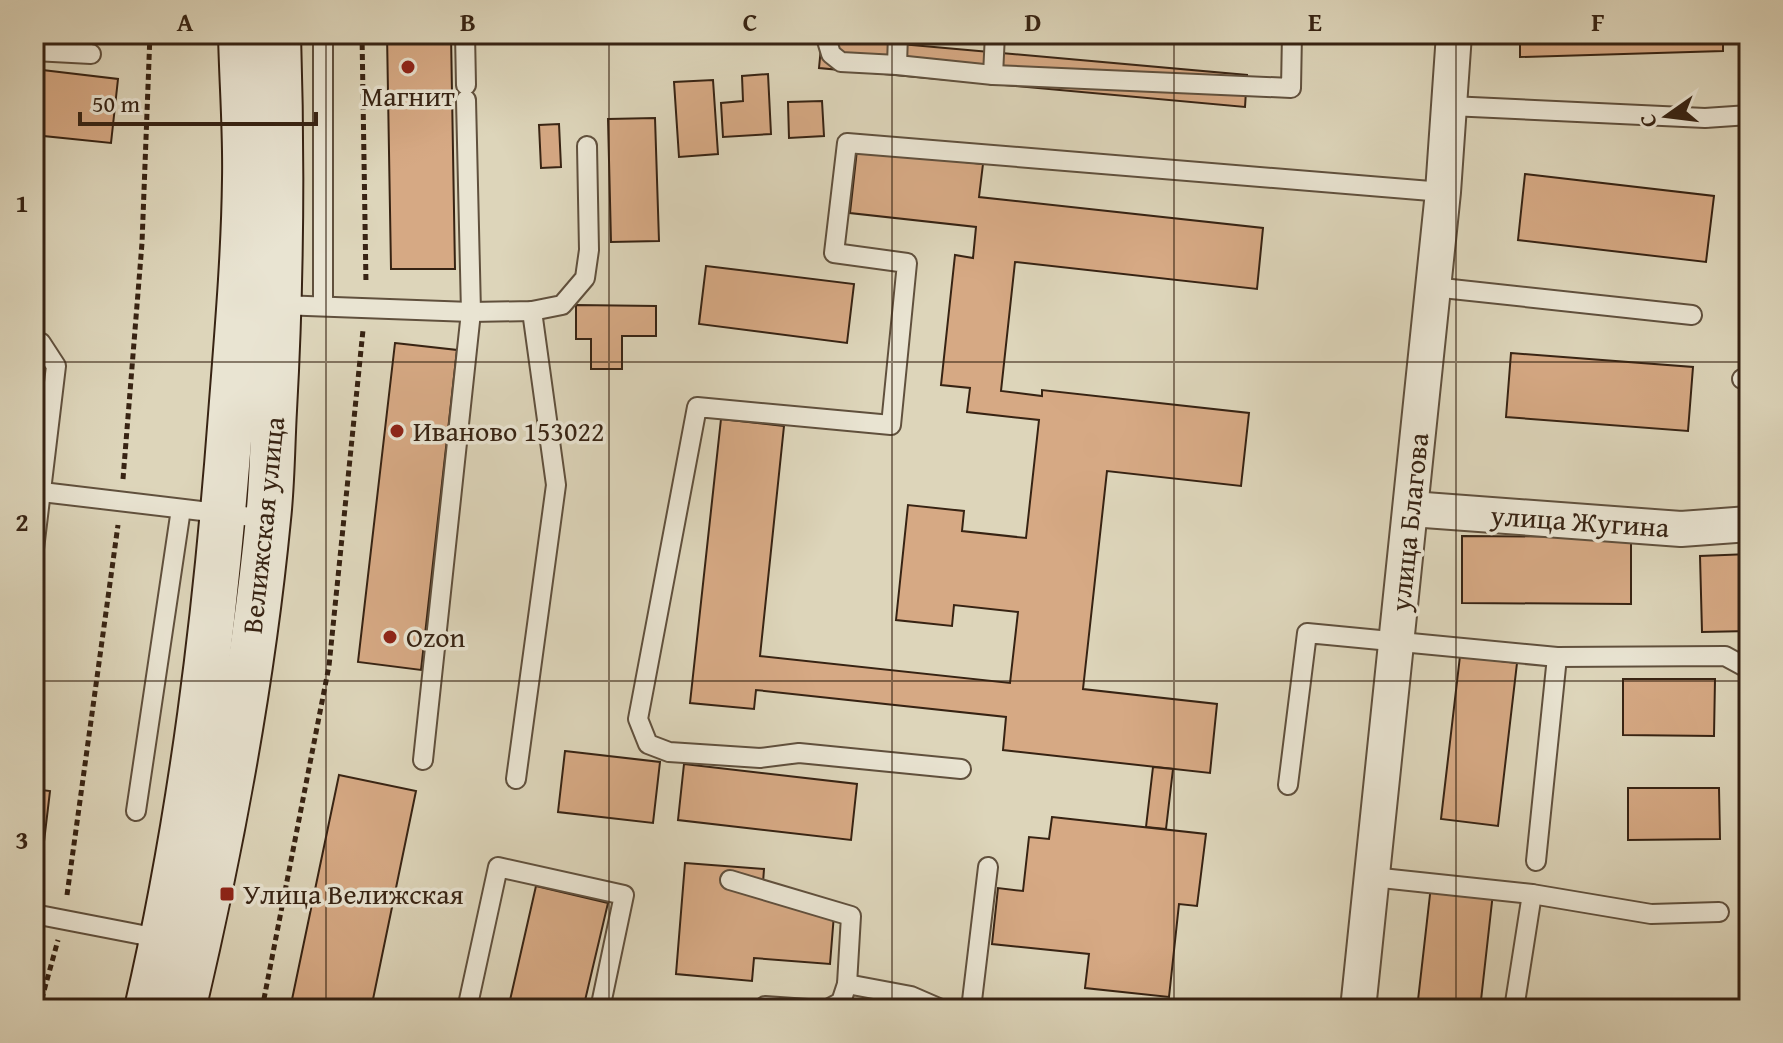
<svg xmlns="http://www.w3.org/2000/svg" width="1783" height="1043" viewBox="0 0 1783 1043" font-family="'Gentium Book Plus',serif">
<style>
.building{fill:#d6a984;stroke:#372313;stroke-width:2}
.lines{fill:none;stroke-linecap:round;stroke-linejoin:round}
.lane-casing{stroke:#60503d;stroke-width:22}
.street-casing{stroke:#60503d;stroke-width:38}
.secondary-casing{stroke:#372313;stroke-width:48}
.path{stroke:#372313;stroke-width:5;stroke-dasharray:6 4;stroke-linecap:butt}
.lane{stroke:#e9e4d2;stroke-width:18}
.street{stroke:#e9e4d2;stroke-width:34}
.secondary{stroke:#e9e4d2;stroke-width:44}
.grid{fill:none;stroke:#372313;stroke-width:2;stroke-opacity:0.55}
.poi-dot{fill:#8f2418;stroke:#e9e4d2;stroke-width:3}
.labels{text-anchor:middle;stroke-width:7;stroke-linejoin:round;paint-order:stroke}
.poi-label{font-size:28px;fill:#372313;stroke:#e9e4d2;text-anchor:start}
.street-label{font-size:28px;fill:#372313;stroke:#e9e4d2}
.neatline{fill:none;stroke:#372313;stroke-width:3}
.grid-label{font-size:26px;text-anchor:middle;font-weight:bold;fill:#372313}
</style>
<rect width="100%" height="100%" fill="#ddd5ba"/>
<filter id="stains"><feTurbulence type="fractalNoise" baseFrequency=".0025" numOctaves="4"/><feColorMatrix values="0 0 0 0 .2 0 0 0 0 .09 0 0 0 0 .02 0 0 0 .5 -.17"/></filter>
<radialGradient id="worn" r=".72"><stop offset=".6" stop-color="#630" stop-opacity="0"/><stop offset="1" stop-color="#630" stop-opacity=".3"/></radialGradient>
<!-- building -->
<g class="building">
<path d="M387 34H451L455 269H391Z"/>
<path d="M1520 34H1723V51L1520 57Z"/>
<path d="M822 37 1247 75 1245 107 819 68Z"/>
<path d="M34 69 118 79 111 143 34 135Z"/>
<path d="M768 74 771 134 723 137 721 103 743 101 742 76Z"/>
<path d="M713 80 718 154 679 157 674 82Z"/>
<path d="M822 101 824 136 789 138 788 102Z"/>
<path d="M655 118 659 241 611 242 608 119Z"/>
<path d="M559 124 561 167 541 168 539 125Z"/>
<path d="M857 150 983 164 979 197 1263 228 1257 289 1015 262 1001 391 1042 396V390L1249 413 1241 486 1107 471 1083 689 1217 704 1210 773 1003 750 1006 717 756 690 754 709 690 703 721 419 784 426 760 656 1010 683 1018 612 954 605 952 626 896 620 908 505 964 511 962 531 1026 538 1039 420 967 412 970 388 941 385 955 255 973 258 976 227 850 213Z"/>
<path d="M1525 174 1714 196 1706 262 1518 240Z"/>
<path d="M706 266 854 284 847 343 699 324Z"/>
<path d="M576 305 656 306V336H622V369H591V339H576Z"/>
<path d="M395 343 457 350 421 670 358 662Z"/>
<path d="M34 352 40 353 34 412Z"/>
<path d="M1511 353 1693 367 1688 431 1506 417Z"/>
<path d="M1462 536 1631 537V604L1462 603Z"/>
<path d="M1749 554V631L1702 632 1700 556Z"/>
<path d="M1460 656 1517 663 1498 826 1441 819Z"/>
<path d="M1623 679H1715L1714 736 1623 735Z"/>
<path d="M565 751 660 762 653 823 558 812Z"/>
<path d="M684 764 857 784 851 840 678 820Z"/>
<path d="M1153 767 1173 769 1166 829 1146 827Z"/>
<path d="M339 775 416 791 371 1009H290Z"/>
<path d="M1628 788H1719L1720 839 1628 840Z"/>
<path d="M34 789 50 791 43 850 34 849Z"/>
<path d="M1052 817 1206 834 1197 906 1179 904 1169 997 1085 988 1089 954 992 944 998 888 1023 891 1029 837 1049 839Z"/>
<path d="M685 863 764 869 762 897 835 902 830 964 754 958 752 981 676 974Z"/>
<path d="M1432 877 1494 884 1480 1009H1417Z"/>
<path d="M536 886 608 903 583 1009H508Z"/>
<path d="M1749 1001V1009H1608V1002Z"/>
</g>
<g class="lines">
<defs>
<g id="lane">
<path d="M323 34V306"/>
<path d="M465 34 466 85"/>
<path d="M825 34 831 54 841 62 897 65 993 75 1291 88 1292 34"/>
<path d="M34 51 91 54"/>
<path d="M897 65 898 34"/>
<path d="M993 75 995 34"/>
<path d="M1450 106 1705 118 1749 115"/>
<path d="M1433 287 1692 315"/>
<path d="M280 305 471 312 532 311 562 305 585 278 589 250 587 146"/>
<path d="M34 342 41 343 56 366 34 549"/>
<path d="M1742 379 1749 378"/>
<path d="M42 492 269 519"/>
<path d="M423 760 471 312 466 100"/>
<path d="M961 769 799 753 760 758 669 752 648 744 638 719 697 407 891 425 907 263 834 253 847 143 1443 192"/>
<path d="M516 779 556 485 532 311"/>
<path d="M1288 785 1307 633 1557 657 1725 656 1749 669"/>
<path d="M136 811 181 509"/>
<path d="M1536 861 1557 657"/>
<path d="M1372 877 1532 894 1651 914 1719 912"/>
<path d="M730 880 851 916 847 984"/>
<path d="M34 914 163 939"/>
<path d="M765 1006 808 1009"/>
<path d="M467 1009 498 867 624 895 600 1009"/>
<path d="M828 1009 841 1002 847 984 911 996 941 1009"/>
<path d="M971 1009 988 867"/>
<path d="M1514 1009 1532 894"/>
</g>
<g id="street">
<path d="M1411 509 1681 529 1749 524"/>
<path d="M1358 1009 1443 192 1454 34"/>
</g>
<g id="secondary">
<path d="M147 1009C192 814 216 615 231 415 237 337 244 258 245 179 246 131 242 82 241 34"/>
<path d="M183 1009C221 848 252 684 268 519 272 483 272 446 274 410 281 284 282 160 278 34"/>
</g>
</defs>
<!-- lane casing -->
<use href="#lane" class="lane-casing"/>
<!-- street casing -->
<use href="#street" class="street-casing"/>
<!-- secondary casing -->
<use href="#secondary" class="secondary-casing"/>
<!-- path -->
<g class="path">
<path d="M362 34 366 284"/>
<path d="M123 479 142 243 150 34"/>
<path d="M67 895 118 525"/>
<path d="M39 1009 58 940"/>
<path d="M262 1009 329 666 363 330"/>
</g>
<!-- lane -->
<use href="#lane" class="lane"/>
<!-- street -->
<use href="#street" class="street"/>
<!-- secondary -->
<use href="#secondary" class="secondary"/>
</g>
<!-- grid -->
<path class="grid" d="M326 34V1009M609 34V1009M892 34V1009M1174 34V1009M1456 34V1009M34 362H1749M34 681H1749"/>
<!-- markers -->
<g class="poi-dot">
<circle cx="408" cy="67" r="8"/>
<circle cx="397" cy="431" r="8"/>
<circle cx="390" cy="637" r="8"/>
<rect x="219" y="886" width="16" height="16" rx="4"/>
</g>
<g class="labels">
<!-- poi labels -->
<g class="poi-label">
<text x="408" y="106" text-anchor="middle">Магнит</text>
<text x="413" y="441">Иваново 153022</text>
<text x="406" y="647">Ozon</text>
<text x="243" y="904">Улица Велижская</text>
</g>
<!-- street labels -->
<g class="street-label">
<text transform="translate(1580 521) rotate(4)" y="10">улица Жугина</text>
<text transform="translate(1409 522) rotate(-84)" y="10">улица Благова</text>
<text transform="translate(263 525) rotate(-84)" y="10">Велижская улица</text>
</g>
</g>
<!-- margin -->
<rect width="1783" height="1043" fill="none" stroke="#ddd5ba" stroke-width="88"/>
<!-- north arrow -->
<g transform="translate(1667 116) rotate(256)" stroke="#e9e4d2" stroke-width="6" paint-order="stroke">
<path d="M0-6L14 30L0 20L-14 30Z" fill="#372313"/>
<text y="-12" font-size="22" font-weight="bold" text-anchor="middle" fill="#372313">С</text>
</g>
<!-- scale -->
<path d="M80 112v12h236v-12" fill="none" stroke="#372313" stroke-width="4"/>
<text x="92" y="112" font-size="24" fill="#372313" stroke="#e9e4d2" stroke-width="6" paint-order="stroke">50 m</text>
<rect x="44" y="44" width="1695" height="955" class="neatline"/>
<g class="grid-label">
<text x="185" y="31">A</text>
<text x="468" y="31">B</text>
<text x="750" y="31">C</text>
<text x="1033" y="31">D</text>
<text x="1315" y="31">E</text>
<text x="1598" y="31">F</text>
<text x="22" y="212">1</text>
<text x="22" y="531">2</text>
<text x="22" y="849">3</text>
</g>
<rect width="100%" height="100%" filter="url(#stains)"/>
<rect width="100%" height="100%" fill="url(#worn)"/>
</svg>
